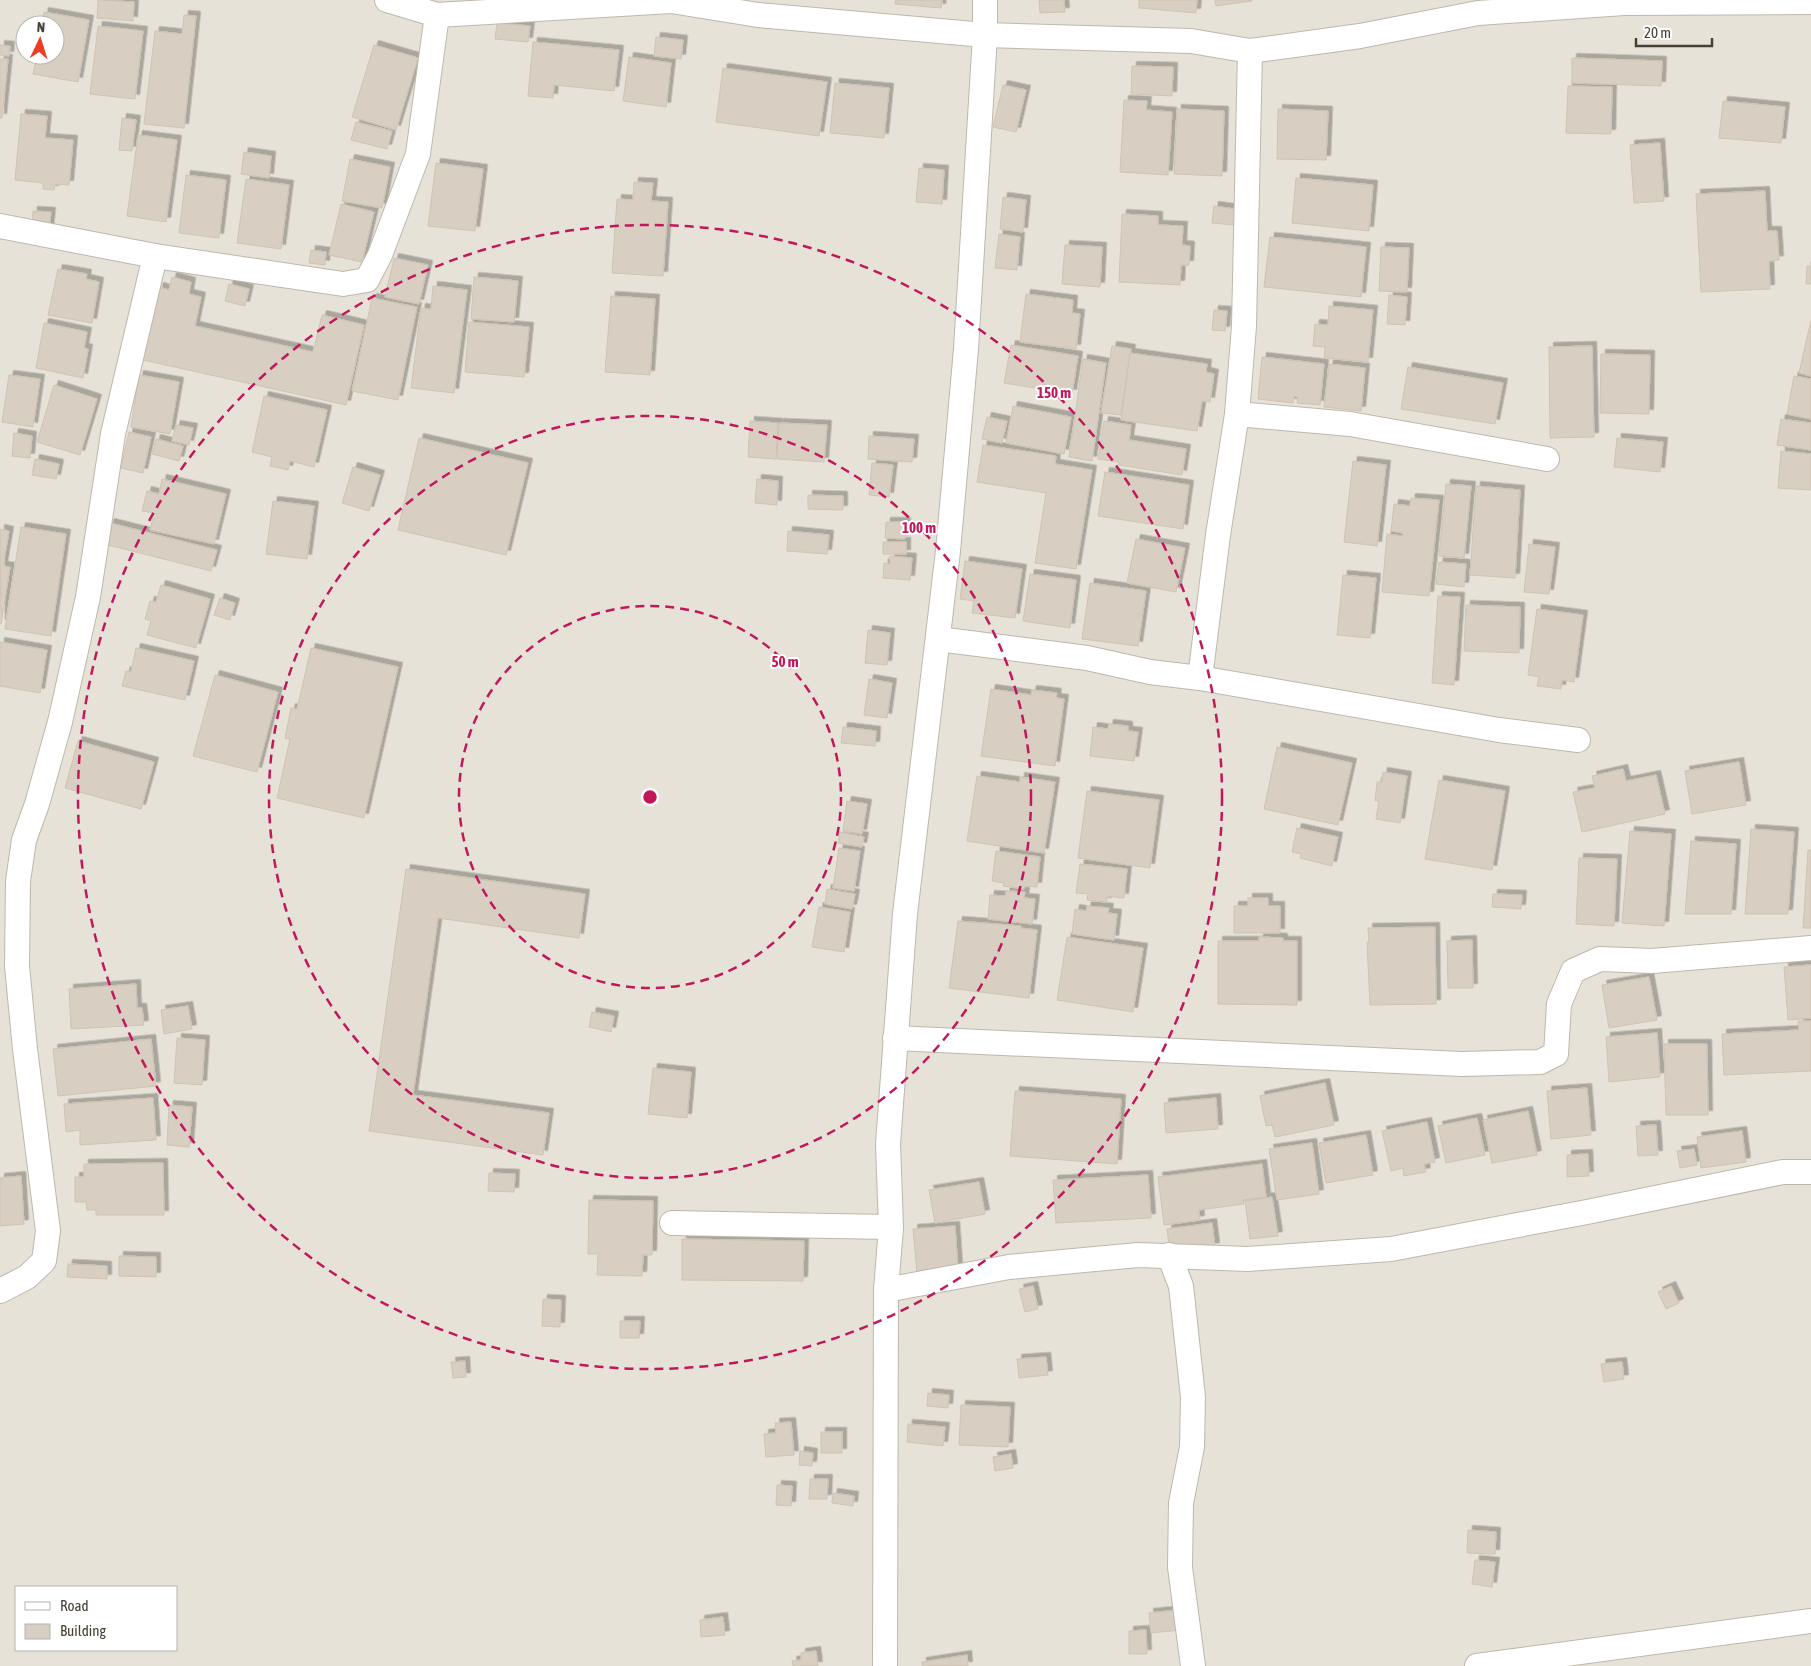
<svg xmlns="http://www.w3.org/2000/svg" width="1811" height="1666" viewBox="0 0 1811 1666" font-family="'Asap Condensed',sans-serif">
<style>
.residential{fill:#e7e2d7;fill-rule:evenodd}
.building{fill:#d8cec2;stroke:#cfc3b2;filter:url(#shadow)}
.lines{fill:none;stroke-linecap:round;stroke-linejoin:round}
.street-casing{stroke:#bfb7ac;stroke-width:26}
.street{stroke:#fff;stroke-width:24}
.ring{fill:none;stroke:#c2185b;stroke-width:2.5;stroke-dasharray:9 6}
.centre{fill:#c2185b;stroke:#fff;stroke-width:2.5}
.ring-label{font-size:15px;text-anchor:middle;font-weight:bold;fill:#c2185b;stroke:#fff;stroke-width:4;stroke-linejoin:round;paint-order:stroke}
</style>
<defs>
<filter id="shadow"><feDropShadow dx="4.5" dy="-4.5" stdDeviation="0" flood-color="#0004"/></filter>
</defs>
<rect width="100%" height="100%" fill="#f3f0e9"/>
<!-- residential -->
<path class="residential" d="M0 0H1811V1666H0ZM25 25H55V55H25ZM16 1587H176V1650H16Z"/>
<!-- building -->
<g class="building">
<path d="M98 0 134 2 133 21 97 18Z"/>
<path d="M896 0H942L941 8 895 4Z"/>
<path d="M1039 0H1064L1065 12 1040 13Z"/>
<path d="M1139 0H1197L1196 13 1139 8Z"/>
<path d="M1215 0H1252V1L1216 6Z"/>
<path d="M44 12 89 20 78 82 33 74 37 55H55V25H42Z"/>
<path d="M184 15 196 16 184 128 144 124 155 31 182 34Z"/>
<path d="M497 23 530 26 528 42 495 39Z"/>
<path d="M98 26 143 31 135 99 90 94Z"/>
<path d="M656 37 683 40 681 59 654 56Z"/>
<path d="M533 42 619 50 614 91 554 85 553 98 528 96Z"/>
<path d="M0 45 10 46 9 56 0 55Z"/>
<path d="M374 45 418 58 396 130 352 117Z"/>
<path d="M629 57 671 63 666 107 623 101Z"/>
<path d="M1572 58 1662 61 1661 86 1572 83Z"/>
<path d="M0 59H8L2 118H0Z"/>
<path d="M1132 66 1173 67 1172 96 1131 94Z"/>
<path d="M723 68 827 82 819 136 716 122Z"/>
<path d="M835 83 889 88 884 138 830 133Z"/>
<path d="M1003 85 1026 90 1016 132 993 127Z"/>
<path d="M1568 86 1612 87 1611 134 1566 133Z"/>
<path d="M1124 100 1147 101 1146 110 1172 112 1168 175 1120 172Z"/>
<path d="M1723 101 1785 107 1781 143 1719 138Z"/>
<path d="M1177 109 1224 111 1222 176 1174 174Z"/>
<path d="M1278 109 1328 111 1326 160 1277 159Z"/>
<path d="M21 114 47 116 45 138 73 140 69 185 55 184 54 190 43 189V183L15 180Z"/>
<path d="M122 118 136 120 132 151 119 150Z"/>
<path d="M356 122 392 131 387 149 351 140Z"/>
<path d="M138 135 177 140 166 222 127 216Z"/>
<path d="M1660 143 1664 201 1634 203 1630 145Z"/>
<path d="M244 152 271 156 269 178 241 174Z"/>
<path d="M350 159 390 167 382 208 342 201Z"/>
<path d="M436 163 483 169 475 231 428 226Z"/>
<path d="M919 168 944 170 942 204 916 202Z"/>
<path d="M186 175 226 180 219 238 179 233Z"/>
<path d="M1296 178 1373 185 1369 231 1292 223Z"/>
<path d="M246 179 289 185 281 249 237 243Z"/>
<path d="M634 182 653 183 651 201 668 202 663 276 612 273 617 199 633 200Z"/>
<path d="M1765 191 1767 231H1777L1779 260 1769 261 1770 289 1701 292 1696 194Z"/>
<path d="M1003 197 1026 200 1023 232 1000 229Z"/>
<path d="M341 204 374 212 362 262 329 255Z"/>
<path d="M1214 206 1235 209 1233 225 1212 223Z"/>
<path d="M33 211 51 212 49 230 32 228Z"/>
<path d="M1122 214 1158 216V225L1183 226 1182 245 1190 246 1189 265H1181L1180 285 1119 282Z"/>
<path d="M999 234 1020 237 1017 270 995 268Z"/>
<path d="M1270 237 1366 247 1361 297 1264 287Z"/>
<path d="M1065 245 1102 247 1100 287 1062 284Z"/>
<path d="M1381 247 1409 248 1407 292 1379 291Z"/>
<path d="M311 250 326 252 325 265 309 263Z"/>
<path d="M394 258 428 265 419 304 385 297Z"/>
<path d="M1807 266H1811V284H1806Z"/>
<path d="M58 269 87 274 86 279 99 282 92 323 48 315Z"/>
<path d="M172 277 191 282 189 294 201 297 195 326 313 352 322 315 364 325 346 405 143 360 159 287 169 290Z"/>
<path d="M474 277 518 281 514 322 471 319Z"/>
<path d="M229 284 249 289 245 306 225 301Z"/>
<path d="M433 286 467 290 454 393 411 388 421 308 431 309Z"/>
<path d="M1026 294 1073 300 1072 313 1080 314 1076 349 1020 342Z"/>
<path d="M1389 295 1407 297 1405 325 1387 324Z"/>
<path d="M611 296 655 299 650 375 605 372Z"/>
<path d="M372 298 417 307 398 400 352 391Z"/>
<path d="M1329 306 1373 310 1368 362 1324 358 1325 347 1313 346 1315 324 1328 325Z"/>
<path d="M1214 310 1227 311 1225 331 1212 330Z"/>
<path d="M1811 320V376L1799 373Z"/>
<path d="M469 322 529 327 524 377 465 372Z"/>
<path d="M44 323 87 332 84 348 88 349 83 378 36 368Z"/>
<path d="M1011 345 1078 356 1072 394 1004 383Z"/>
<path d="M1112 346 1131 349 1121 415 1101 413Z"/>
<path d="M1592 346 1594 437 1550 438 1549 347Z"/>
<path d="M1130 353 1207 364 1206 372 1214 374 1210 402 1202 401 1197 431 1121 420Z"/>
<path d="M1601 354 1650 355 1649 414 1600 413Z"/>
<path d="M1262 357 1324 364 1320 405 1297 403 1298 397 1294 396 1293 403 1258 399Z"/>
<path d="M1083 359 1106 363 1092 461 1069 457Z"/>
<path d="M1329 364 1365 368 1361 411 1324 407Z"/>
<path d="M1408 367 1503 383 1495 424 1401 409Z"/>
<path d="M9 375 40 379 33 427 2 422Z"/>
<path d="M139 375 179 382 170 434 131 427Z"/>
<path d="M1794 376 1811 379V419L1787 414Z"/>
<path d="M54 385 97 399 80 455 37 442Z"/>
<path d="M264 396 327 410 314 467 290 461 288 470 270 466 272 457 252 452Z"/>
<path d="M1013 406 1071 417 1064 454 1006 443Z"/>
<path d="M987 417 1007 421 1002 443 982 439Z"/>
<path d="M1781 419 1811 423V450L1777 445Z"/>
<path d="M750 421 778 423 776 459 748 457Z"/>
<path d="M1104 421 1131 425 1129 440 1186 449 1182 475 1119 465V462L1098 459Z"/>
<path d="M779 423 827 425 824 462 777 459Z"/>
<path d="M176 425 193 428 189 445 172 441Z"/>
<path d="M129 432 151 437 143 473 121 468Z"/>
<path d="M14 433 32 436 30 458 12 456Z"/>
<path d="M869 436 914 439 912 462 868 459Z"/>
<path d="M419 438 528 463 506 555 398 530Z"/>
<path d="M1617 438 1663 442 1660 472 1614 467Z"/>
<path d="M156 439 183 446 179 461 152 454Z"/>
<path d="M983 445 1056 456 1055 464 1092 470 1076 569 1035 563 1046 493 977 482Z"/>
<path d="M1781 451 1811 454V490L1778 488Z"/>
<path d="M35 459 59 464 56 479 32 475Z"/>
<path d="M1353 461 1386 465 1377 546 1344 542Z"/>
<path d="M872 463 893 465 889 497 869 495Z"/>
<path d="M353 467 380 475 369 511 342 503Z"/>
<path d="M1105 472 1189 485 1183 529 1098 516Z"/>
<path d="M162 479 226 494 214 544 150 530 154 513 142 511 147 491 159 494Z"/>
<path d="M757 479 778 481 777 505 755 503Z"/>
<path d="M1446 484 1471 486 1464 558 1439 556Z"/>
<path d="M1476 486 1520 490 1515 578 1470 575Z"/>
<path d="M808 495 843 496V510L808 509Z"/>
<path d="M1411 498 1439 500 1429 596 1382 592 1387 534 1403 536V533L1391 531 1394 504 1410 506Z"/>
<path d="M273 501 314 506 307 559 266 554Z"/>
<path d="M886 522H906L905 539 885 538Z"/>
<path d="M110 523 217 550 211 571 104 544Z"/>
<path d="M21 527 66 534 51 636 5 629Z"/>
<path d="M0 529 9 531 3 566 10 567 1 624Z"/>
<path d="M788 531 829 535 827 554 787 551Z"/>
<path d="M1136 539 1185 548 1176 592 1127 583Z"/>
<rect x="883" y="542" width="23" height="12"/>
<path d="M1529 544 1555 547 1549 594 1524 592Z"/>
<path d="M890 556 912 558 910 580 883 578 884 563 890 564Z"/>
<path d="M965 561 1022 569 1015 618 972 613 974 601 960 599Z"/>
<path d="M1439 562 1466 564 1464 587 1436 584Z"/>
<path d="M1030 574 1076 580 1070 628 1023 621Z"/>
<path d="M1343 575 1376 578 1370 638 1337 635Z"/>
<path d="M1090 583 1146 591 1138 646 1082 639Z"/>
<path d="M161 585 210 599 196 648 147 635 151 621 145 619 150 601 156 602Z"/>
<path d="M1438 596 1460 597 1454 685 1432 683Z"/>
<path d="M220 598 235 603 230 620 214 615Z"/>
<path d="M1466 605 1520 607 1519 653 1464 651Z"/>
<path d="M1537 609 1583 615 1574 682 1562 680 1561 689 1537 686 1539 677 1528 675Z"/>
<path d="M868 630 890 633 887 665 865 663Z"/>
<path d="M0 642 47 650 40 693 0 686Z"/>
<path d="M136 648 194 661 185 700 122 686 126 671 131 672Z"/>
<path d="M311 648 398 667 364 818 277 798 290 739 285 738 291 708 297 709Z"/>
<path d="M215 675 278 692 257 772 193 756Z"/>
<path d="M869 679 892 683 887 718 864 715Z"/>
<path d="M991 689 1031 695 1032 690 1057 693 1056 698 1064 699 1055 766 981 756Z"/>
<path d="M1109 724 1128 726V731L1138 732 1134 761 1090 756 1093 727 1108 729Z"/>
<path d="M843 727 876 731 875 746 841 743Z"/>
<path d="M78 741 154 762 141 809 65 788Z"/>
<path d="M1277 747 1352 763 1338 825 1264 809Z"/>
<path d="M1739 762 1746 805 1692 814 1685 771Z"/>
<path d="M1623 769 1626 781 1656 775 1665 814 1582 832 1573 792 1595 788 1592 776Z"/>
<path d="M1383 772 1407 776 1400 823 1376 819 1379 801H1375L1377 782H1382Z"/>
<path d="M977 776 1020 782V777L1055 782 1044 853 967 841Z"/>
<path d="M1439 780 1505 791 1492 870 1425 859Z"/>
<path d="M1087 791 1159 800 1150 868 1078 858Z"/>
<path d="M847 801 867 804 862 834 843 831Z"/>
<path d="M1297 828 1338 837 1332 866 1300 858 1301 854 1292 852Z"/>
<path d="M1751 829 1794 832 1788 914H1745Z"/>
<path d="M1630 831 1671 834 1664 926 1622 923Z"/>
<path d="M840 832 864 837 862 847 838 843Z"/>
<path d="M1691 841 1736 844 1731 914H1685Z"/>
<path d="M839 848 860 851 854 891 833 888Z"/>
<path d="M1808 850H1811V928H1803Z"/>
<path d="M996 851 1040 857 1037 887 1025 886 1024 889 1003 886 1004 883 992 881Z"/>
<path d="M1579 858 1617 859 1614 926 1576 924Z"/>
<path d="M1080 864 1127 869 1124 898 1107 896V902L1087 900 1088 894 1076 893Z"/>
<path d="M406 869 585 894 579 938 438 918 413 1095 549 1113 543 1155 369 1131Z"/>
<path d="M827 889 855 894 852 909 825 904Z"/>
<path d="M1006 891 1025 892 1024 898 1035 899 1032 924 988 919 990 895 1005 896Z"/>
<path d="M1493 894 1522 895 1521 909 1492 907Z"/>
<path d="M1248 898H1268V906H1280V933H1234V906H1248Z"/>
<path d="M1087 906 1109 908 1108 913 1117 914 1114 940 1072 934 1075 909 1086 911Z"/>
<path d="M819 907 850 912 844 952 812 947Z"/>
<path d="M958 921 1021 926V928L1037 930 1029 998 949 988Z"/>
<path d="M1435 927 1436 1004 1370 1005 1367 942 1369 943 1368 928Z"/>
<path d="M1067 937 1143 948 1133 1012 1057 1000Z"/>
<path d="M1259 937 1283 938V941H1297V1005L1218 1004V941H1259Z"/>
<path d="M1472 940 1473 988H1448L1447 941Z"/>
<path d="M1811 965V1018L1788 1020 1784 967Z"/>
<path d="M1649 977 1657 1020 1609 1028 1602 985Z"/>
<path d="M136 984 137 1008H142L144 1025 71 1029 69 989Z"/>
<path d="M188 1006 192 1029 164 1034 161 1010Z"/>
<path d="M592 1012 614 1016 611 1032 589 1027Z"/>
<path d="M1798 1021H1811V1071L1724 1075 1722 1034 1799 1030Z"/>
<path d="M1657 1033 1660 1077 1609 1082 1606 1037Z"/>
<path d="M177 1038 205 1040 202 1085 174 1083Z"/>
<path d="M151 1039 156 1086 58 1096 53 1049Z"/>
<path d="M1664 1044H1707L1708 1115H1666Z"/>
<path d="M653 1068 691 1072 687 1118 648 1114Z"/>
<path d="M1325 1083 1334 1125 1275 1137 1272 1125 1266 1126 1260 1096Z"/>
<path d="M1587 1088 1591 1135 1551 1139 1547 1091Z"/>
<path d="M1015 1091 1121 1099 1117 1164 1010 1156Z"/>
<path d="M153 1098 156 1140 80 1145V1130L66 1132 64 1104Z"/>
<path d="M1216 1098 1218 1129 1166 1133 1164 1103Z"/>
<path d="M169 1105 192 1107 189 1147 167 1145Z"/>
<path d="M1528 1111 1537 1155 1492 1163 1483 1120Z"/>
<path d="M1477 1118 1485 1155 1446 1163 1438 1126Z"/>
<path d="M1427 1122 1435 1162 1424 1164 1426 1172 1404 1176 1403 1168 1391 1171 1382 1131Z"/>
<path d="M1656 1125 1658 1155 1638 1156 1636 1126Z"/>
<path d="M1742 1131 1746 1162 1701 1168 1697 1137Z"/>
<path d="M1366 1135 1373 1175 1326 1183 1319 1143Z"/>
<path d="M1312 1143 1319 1194 1277 1200 1269 1149Z"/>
<path d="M1694 1149 1697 1165 1680 1168 1677 1151Z"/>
<path d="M1588 1154 1589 1176 1567 1177V1155Z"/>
<path d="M163 1163 164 1215H96V1210H87L86 1202H75V1177H84V1164Z"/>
<path d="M1262 1164 1266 1197 1243 1200 1244 1204 1199 1210 1200 1220 1164 1225 1158 1177Z"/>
<path d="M489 1173 515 1174 514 1192 488 1191Z"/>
<path d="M1148 1175 1151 1218 1056 1223 1053 1180Z"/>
<path d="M21 1176 24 1224 0 1226V1178Z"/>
<path d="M979 1182 985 1214 935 1223 929 1190Z"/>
<path d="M1272 1197 1278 1236 1250 1239 1245 1201Z"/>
<path d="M589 1200 653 1201 652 1255H643L642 1276 597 1275 598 1254H588Z"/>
<path d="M1212 1223 1215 1247 1170 1252 1167 1229Z"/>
<path d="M955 1226 958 1269 917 1273 913 1229Z"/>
<path d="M682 1239 804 1241 803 1281 682 1280Z"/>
<path d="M119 1256 156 1257V1277L119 1276Z"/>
<path d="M68 1264 107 1266V1279L67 1277Z"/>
<path d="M1033 1286 1038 1309 1025 1312 1019 1289Z"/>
<path d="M1671 1286 1679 1303 1666 1309 1658 1292Z"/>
<path d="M543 1299 561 1300 560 1327 542 1326Z"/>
<path d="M620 1321H640L639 1338H620Z"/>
<path d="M1046 1357 1048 1375 1019 1378 1017 1359Z"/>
<path d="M465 1361 466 1377 453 1378 451 1362Z"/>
<path d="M1622 1362 1624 1379 1604 1382 1601 1364Z"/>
<path d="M928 1393 949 1395 948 1408 927 1406Z"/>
<path d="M961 1405 1010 1407 1008 1447 959 1445Z"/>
<path d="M791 1422 794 1455 766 1457 764 1434 776 1433 775 1423Z"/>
<path d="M908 1424 945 1427 943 1446 907 1442Z"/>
<rect x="821" y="1432" width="21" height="21"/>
<path d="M800 1451 813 1453 812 1466 799 1465Z"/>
<path d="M1011 1454 1013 1468 995 1471 993 1457Z"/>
<path d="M810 1479H828L827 1499H809Z"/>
<path d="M777 1485 792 1486 791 1506 776 1505Z"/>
<path d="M833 1493 854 1496 853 1506 832 1503Z"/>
<path d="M1468 1530 1496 1532 1495 1554 1467 1553Z"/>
<path d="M1475 1560 1495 1562 1492 1587 1472 1584Z"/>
<path d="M1179 1610 1181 1630 1151 1633 1149 1613Z"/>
<path d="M723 1617 725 1635 701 1637 700 1620Z"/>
<path d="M1146 1630 1147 1654H1129V1631Z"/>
<path d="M816 1651 818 1666H793L792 1661 801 1660V1653Z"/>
<path d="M967 1655 968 1666H922V1662Z"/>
</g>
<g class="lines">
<defs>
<g id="street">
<path d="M387 0 437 15 671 1 758 15 985 35 1191 41 1250 51 1360 36 1478 13 1624 3 1811 2"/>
<path d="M0 226 155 256 343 284 367 280 380 255 418 154 437 15"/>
<path d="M1237 414 1350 424 1547 459"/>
<path d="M938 639 1087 658 1150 672 1200 678 1218 535 1237 414 1244 326 1250 51"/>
<path d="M1200 678 1499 730 1578 740"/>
<path d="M895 1038 1462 1064 1540 1062 1556 1054 1559 1004 1573 971 1600 959 1652 961 1811 948"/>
<path d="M672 1223 891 1227"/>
<path d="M1169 1255 1181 1286 1193 1397 1192 1447 1181 1503 1180 1567 1193 1666"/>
<path d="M886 1290 1009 1267 1138 1255 1248 1259 1391 1249 1587 1212 1783 1172H1811"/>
<path d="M0 1291 27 1277 44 1261 48 1231 25 1049 17 966 18 881 24 840 37 804 60 722 88 597 113 434 155 256"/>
<path d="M885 1666 886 1290 891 1227 888 1144 905 914 948 551 966 349 985 35V0"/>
<path d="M1477 1666 1811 1621"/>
</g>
</defs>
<!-- street casing -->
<use href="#street" class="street-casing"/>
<!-- street -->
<use href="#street" class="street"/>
</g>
<!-- distance rings -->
<g class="ring">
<circle cx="650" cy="797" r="191"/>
<circle cx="650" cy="797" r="381"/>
<circle cx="650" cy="797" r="572"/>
</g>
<circle cx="650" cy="797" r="8" class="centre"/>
<g class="ring-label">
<text x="1054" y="398">150 m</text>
<text x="919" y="533">100 m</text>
<text x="785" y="667">50 m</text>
</g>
<!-- legend -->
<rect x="15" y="1586" width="162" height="65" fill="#ffffff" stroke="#b5b3af"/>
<rect x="25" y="1602" width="25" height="8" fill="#ffffff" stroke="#b5b3af"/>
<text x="60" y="1611" font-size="15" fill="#474037">Road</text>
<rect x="25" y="1624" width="25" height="15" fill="#d8cec2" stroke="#b5b3af"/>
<text x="60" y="1636" font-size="15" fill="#474037">Building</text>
<!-- north arrow -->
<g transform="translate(40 40) rotate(4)"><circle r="24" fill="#ffffff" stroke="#b5b3af"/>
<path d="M0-4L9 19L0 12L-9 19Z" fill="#ef3b24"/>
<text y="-8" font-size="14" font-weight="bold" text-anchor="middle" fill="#474037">N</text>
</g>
<!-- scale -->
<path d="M1636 38v8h76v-8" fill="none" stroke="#474037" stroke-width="2.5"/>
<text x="1644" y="38" font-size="15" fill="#474037" stroke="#ffffff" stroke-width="4" paint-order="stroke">20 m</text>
</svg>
